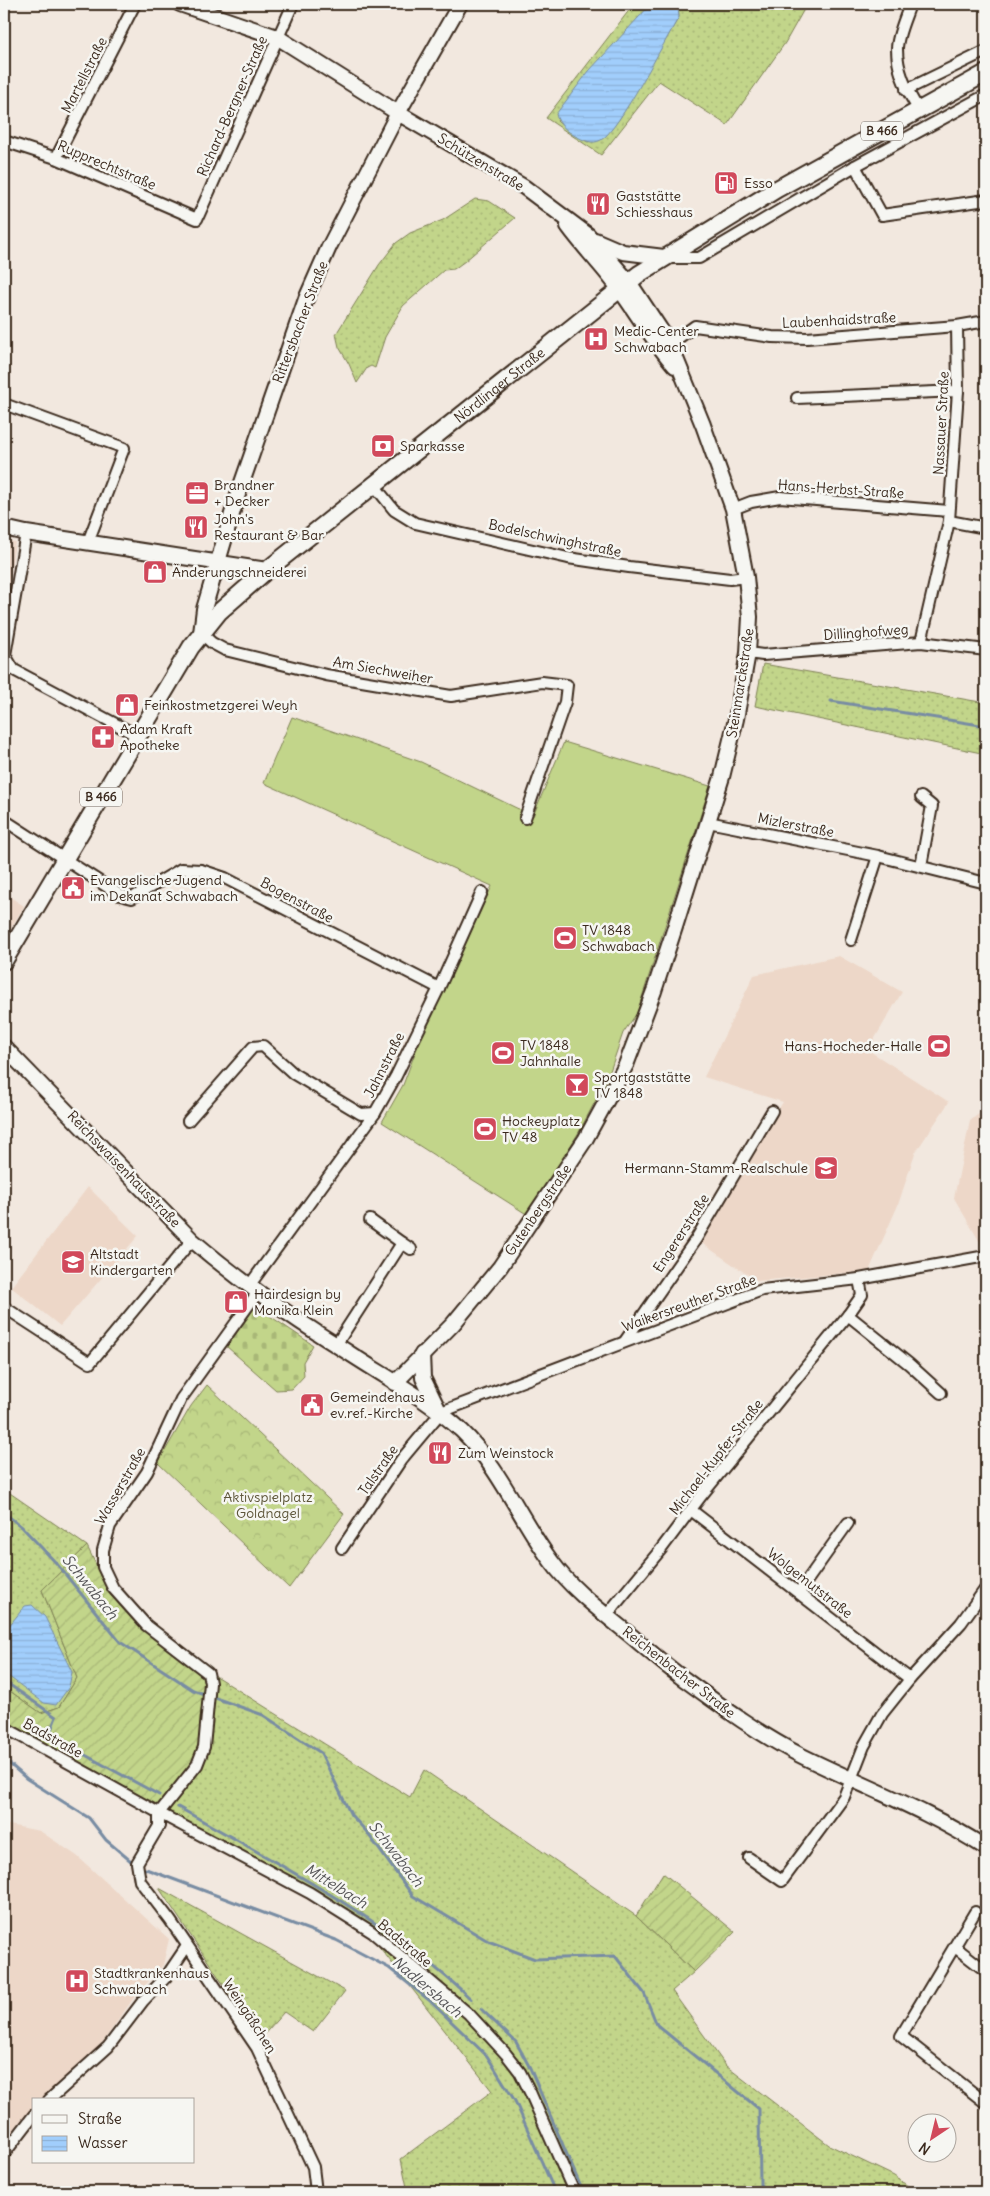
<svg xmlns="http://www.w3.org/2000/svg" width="990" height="2196" viewBox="0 0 990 2196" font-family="Delius,sans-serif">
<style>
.built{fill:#edd7c8}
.grass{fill:url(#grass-dots);stroke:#7e8054}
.forest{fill:url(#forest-crowns);stroke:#7e8054}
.cemetery{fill:url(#cemetery-stones);stroke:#7e8054}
.garden{fill:url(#garden-furrows);stroke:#7e8054}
.pitch{fill:#c2d58a;stroke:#7e8054}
.water{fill:url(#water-rules);stroke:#788ca3}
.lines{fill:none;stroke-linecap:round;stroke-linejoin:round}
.stream{stroke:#788ca3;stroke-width:3}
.street-casing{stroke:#3b2a1e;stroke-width:14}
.secondary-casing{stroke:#3b2a1e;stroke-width:18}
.primary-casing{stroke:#3b2a1e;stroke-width:20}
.street{stroke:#f6f6f2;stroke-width:10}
.secondary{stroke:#f6f6f2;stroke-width:14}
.primary{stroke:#f6f6f2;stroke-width:16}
.labels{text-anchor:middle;stroke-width:5;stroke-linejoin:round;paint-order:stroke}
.shield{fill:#f6f6f2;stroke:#73675e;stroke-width:1}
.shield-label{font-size:12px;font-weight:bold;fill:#3b2a1e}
.street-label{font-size:14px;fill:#3b2a1e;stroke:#f6f6f2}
.poi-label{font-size:14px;fill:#3b2a1e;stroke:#f6f6f2;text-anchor:start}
.park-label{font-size:14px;fill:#5d5539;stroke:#f6f6f2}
.water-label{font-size:15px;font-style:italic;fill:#545356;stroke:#f6f6f2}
</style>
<defs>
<pattern id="grass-dots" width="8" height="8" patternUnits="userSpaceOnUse" patternTransform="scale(1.25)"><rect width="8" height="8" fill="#c2d58a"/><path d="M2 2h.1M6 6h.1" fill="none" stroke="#a8b777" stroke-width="1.8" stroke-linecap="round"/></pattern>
<pattern id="forest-crowns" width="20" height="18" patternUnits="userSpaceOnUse" patternTransform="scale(1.25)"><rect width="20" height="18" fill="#c2d58a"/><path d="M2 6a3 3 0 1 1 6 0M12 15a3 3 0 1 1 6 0" fill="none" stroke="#a8b777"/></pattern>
<pattern id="cemetery-stones" width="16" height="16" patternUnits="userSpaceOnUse" patternTransform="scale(1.25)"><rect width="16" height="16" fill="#c2d58a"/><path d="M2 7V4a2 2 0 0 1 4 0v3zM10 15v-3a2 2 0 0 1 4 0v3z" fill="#a8b777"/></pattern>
<pattern id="garden-furrows" width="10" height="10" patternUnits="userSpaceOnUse" patternTransform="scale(1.25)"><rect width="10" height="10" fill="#c2d58a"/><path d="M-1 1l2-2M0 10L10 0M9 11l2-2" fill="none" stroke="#a8b777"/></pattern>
<pattern id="water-rules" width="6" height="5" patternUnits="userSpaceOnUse" patternTransform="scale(1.25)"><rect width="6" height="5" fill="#a1cefc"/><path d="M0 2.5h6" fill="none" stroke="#8cb1d8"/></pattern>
</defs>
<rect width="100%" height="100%" fill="#f2e8df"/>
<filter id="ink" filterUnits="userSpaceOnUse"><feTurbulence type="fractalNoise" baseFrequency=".02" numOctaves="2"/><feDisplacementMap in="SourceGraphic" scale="10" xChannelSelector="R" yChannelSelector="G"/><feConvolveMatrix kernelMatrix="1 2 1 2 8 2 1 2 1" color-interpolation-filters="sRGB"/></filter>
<g filter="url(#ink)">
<!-- built -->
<g class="built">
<path d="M4 539 15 542 4 615Z"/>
<path d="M4 893 24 906 4 940Z"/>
<path d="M839 956 902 992 868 1050 949 1102 915 1153 898 1205 869 1271 757 1281 697 1240 783 1102 704 1077 754 975Z"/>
<path d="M986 1108V1248L984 1249 954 1198 970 1121Z"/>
<path d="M88 1187 138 1236 60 1326 11 1287Z"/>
<path d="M4 1824 40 1831 77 1856 169 1939 163 1965 133 1999 103 2042 57 2088 38 2100H34V2106L4 2145Z"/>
</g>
<!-- grass -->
<g class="grass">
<path d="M634 4H651L624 35 557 121 571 133 588 142 607 134 620 118 679 17 678 7 673 4H807L785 43 727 125 659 81 601 155 546 118Z"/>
<path d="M475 199 489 201 515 218 465 261 454 269 444 270 403 306 385 337 375 368 371 366 367 368 357 383 349 364 339 347 336 334 379 265 396 243 410 233 443 220Z"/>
<path d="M763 664 986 703V754L755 706Z"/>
<path d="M4 1489 87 1546 42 1590 77 1678 59 1707 41 1713 4 1687Z"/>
<path d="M209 1672 410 1797 424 1770 636 1916 694 1972 672 1991 726 2066 829 2145 894 2176 916 2192H408L401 2159 492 2091 370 1935 162 1813Z"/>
<path d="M159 1888 345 1991 313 2032 284 2012 260 2039Z"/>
</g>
<!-- forest -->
<path class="forest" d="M207 1385 344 1514 289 1588 158 1463 191 1406Z"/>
<!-- cemetery -->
<path class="cemetery" d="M255 1306 313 1345 303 1362 304 1376 292 1389 276 1390 226 1346Z"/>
<!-- garden -->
<g class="garden">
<path d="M87 1546 111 1596 209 1672 198 1766 162 1813 4 1722V1687L41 1713 59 1707 77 1678 42 1590Z"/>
<path d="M663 1873 735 1932 694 1972 636 1916Z"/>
</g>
<!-- pitch -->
<path class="pitch" d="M292 717 421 762 533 816 564 742 710 786 637 1013 623 1033 608 1077 579 1132 528 1215 382 1122 403 1085 424 1029 444 990 492 886 264 783Z"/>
<!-- water -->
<g class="water">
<path d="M651 4H673L678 7 679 17C665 40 619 130 601 140 592 145 584 140 575 136 567 131 558 124 556 114L589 71Z"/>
<path d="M32 1605 45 1617 72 1672 69 1687 56 1705 44 1703 4 1673V1632L25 1606Z"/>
</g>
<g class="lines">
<!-- stream -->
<g class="stream">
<path d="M831 701 986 726"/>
<path d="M4 1513 22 1527 57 1564 120 1642 193 1690 263 1715 321 1753 351 1815 366 1831 413 1896 488 1941 535 1959 615 1956 644 1993 657 2025 759 2109 760 2185 768 2192"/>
<path d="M4 1681 56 1717 49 1735"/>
<path d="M63 1743 159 1795"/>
<path d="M4 1759 27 1779 89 1818 106 1840 132 1862"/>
<path d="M178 1807C278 1864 388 1920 471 1999"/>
<path d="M146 1869 336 1940 389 1968 429 2000 487 2056 515 2101 555 2192"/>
<path d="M481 2009 516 2042 530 2068 583 2192"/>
</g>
<defs>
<g id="street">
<path d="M910 4C906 17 897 35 897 49 897 72 907 92 919 110"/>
<path d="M906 90 986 51"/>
<path d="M4 141 56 158 197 219 293 4"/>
<path d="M56 158 135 4"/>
<path d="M855 166 882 215 986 200"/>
<path d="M668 258H699L855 166 986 95"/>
<path d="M670 344 695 326 772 337 807 338 957 326 986 321"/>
<path d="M797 398 958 391"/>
<path d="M4 404 124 448 88 542"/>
<path d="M374 485 394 510 415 523 568 558 629 567 730 579 746 577"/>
<path d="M733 509 751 502 780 497 949 511"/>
<path d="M949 521 986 528"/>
<path d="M26 533 5 655 14 670 138 736"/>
<path d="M201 633 212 643 225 650 326 675 451 696 542 682 567 685 565 702 525 818"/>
<path d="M921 642 949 521 958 391 957 326"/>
<path d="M748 653 763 655 921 642 986 650"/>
<path d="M4 820 120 895 132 898 181 869 201 870 225 878 439 988"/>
<path d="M708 822 878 856 986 883"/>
<path d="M921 866 932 806 921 797"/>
<path d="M851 940 878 856"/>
<path d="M188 1121 253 1047 263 1046 294 1074 361 1114 375 1113"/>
<path d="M370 1220 402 1243"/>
<path d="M249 1286 375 1113 396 1076 439 988 482 892"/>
<path d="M4 1307 90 1363 192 1240"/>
<path d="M848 1315 909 1364 941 1393"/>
<path d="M625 1341 696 1239 772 1111"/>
<path d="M336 1345 402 1243 411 1249"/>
<path d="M691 1510 910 1679"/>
<path d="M342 1548 401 1460 441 1412 762 1290 859 1279 986 1256"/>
<path d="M799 1592 848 1523"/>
<path d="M606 1616 662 1548 701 1496 848 1315 862 1295 859 1279"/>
<path d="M4 1727 159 1813 310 1893 372 1932 469 2014 506 2054 520 2072 530 2092 574 2192"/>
<path d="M159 1813 197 1765 204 1747 210 1683 208 1673 146 1625 113 1588 103 1567V1550L110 1526 147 1472 181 1399 258 1292"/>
<path d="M159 1813V1826L137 1863 140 1881 170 1920 257 2048 313 2167 316 2192"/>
<path d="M749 1858 782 1881 844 1797 864 1746 882 1714 910 1679 961 1623 986 1588"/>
<path d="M975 1912 901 2036 986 2103"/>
<path d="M955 1947 986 1971"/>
<path d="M49 2100 108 2047 143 2001 166 1977 187 1946"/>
<path d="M4 2154 34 2115"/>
</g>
<g id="secondary">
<path d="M180 4 277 37 398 113 524 187 588 235 629 282 670 344 703 425 733 509 746 577 750 617 748 653 736 719 722 777 675 927 654 991 626 1065 585 1140 500 1267 453 1324 395 1383"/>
<path d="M568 226C584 248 604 268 620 290 638 315 654 342 675 366"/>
<path d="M595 240 623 252 664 257"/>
<path d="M4 528 26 533 267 570"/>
<path d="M201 633 204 609 237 497 306 299 329 247 398 113 460 4"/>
<path d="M4 1047 192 1240C241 1282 294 1319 349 1353 387 1378 429 1400 462 1431 500 1468 520 1519 551 1561 572 1590 602 1612 629 1634 647 1649 665 1665 684 1679 721 1706 759 1734 800 1755 862 1786 928 1810 986 1848"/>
<path d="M422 1354 423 1378 438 1409"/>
</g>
<g id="primary">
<path id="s1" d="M4 961 191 647 219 612 267 570 639 274 777 189 986 73"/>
</g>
</defs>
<!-- street casing -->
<use href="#street" class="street-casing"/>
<!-- secondary casing -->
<use href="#secondary" class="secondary-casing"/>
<!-- primary casing -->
<use href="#primary" class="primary-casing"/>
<!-- street -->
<use href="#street" class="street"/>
<!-- secondary -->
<use href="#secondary" class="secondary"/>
<!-- primary -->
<use href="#primary" class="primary"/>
</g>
</g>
<!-- icons -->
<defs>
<symbol id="fuel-square" viewBox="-11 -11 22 22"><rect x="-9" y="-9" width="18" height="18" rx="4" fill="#d1495b" stroke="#f6f6f2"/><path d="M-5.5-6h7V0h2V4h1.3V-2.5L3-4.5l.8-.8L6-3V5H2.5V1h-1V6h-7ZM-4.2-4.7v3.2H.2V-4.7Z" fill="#fff"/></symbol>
<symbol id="restaurant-square" viewBox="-11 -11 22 22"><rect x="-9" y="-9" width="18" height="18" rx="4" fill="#d1495b" stroke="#f6f6f2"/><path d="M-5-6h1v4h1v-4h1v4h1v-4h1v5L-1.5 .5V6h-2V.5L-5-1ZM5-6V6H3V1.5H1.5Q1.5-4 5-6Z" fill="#fff"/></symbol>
<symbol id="hospital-square" viewBox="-11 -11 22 22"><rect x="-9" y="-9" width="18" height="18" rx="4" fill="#d1495b" stroke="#f6f6f2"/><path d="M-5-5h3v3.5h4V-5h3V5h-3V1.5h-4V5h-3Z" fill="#fff"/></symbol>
<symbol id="bank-square" viewBox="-11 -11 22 22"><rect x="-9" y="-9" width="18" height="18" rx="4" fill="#d1495b" stroke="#f6f6f2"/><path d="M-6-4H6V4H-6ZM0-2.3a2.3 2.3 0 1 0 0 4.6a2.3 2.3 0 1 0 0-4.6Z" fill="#fff"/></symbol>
<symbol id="office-square" viewBox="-11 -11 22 22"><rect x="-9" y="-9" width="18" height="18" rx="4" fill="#d1495b" stroke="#f6f6f2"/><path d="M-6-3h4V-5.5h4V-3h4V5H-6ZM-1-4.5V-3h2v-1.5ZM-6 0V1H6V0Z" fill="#fff"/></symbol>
<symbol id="shop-square" viewBox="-11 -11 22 22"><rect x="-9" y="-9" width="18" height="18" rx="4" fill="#d1495b" stroke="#f6f6f2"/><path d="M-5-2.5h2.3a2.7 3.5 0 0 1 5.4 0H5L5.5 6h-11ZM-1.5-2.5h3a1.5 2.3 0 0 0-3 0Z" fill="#fff"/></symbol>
<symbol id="pharmacy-square" viewBox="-11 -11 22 22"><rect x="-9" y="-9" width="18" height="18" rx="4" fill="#d1495b" stroke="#f6f6f2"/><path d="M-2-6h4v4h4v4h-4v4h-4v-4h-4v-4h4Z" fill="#fff"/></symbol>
<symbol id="civic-square" viewBox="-11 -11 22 22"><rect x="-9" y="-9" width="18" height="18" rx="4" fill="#d1495b" stroke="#f6f6f2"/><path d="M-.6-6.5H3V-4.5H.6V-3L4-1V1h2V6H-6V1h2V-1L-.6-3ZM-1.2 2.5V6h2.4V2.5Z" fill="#fff"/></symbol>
<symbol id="stadium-square" viewBox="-11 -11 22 22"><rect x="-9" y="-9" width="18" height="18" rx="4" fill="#d1495b" stroke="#f6f6f2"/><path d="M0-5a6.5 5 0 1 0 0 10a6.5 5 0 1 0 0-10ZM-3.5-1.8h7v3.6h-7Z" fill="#fff"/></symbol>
<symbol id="bar-square" viewBox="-11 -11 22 22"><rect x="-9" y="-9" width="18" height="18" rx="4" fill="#d1495b" stroke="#f6f6f2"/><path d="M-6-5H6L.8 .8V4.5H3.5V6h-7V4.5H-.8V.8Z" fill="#fff"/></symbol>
<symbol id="school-square" viewBox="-11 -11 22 22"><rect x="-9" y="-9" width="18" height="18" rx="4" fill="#d1495b" stroke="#f6f6f2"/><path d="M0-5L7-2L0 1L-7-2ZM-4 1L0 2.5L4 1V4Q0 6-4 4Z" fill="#fff"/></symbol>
</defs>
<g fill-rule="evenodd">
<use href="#fuel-square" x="712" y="169" width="28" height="28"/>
<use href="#restaurant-square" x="584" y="190" width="28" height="28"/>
<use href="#hospital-square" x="582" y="325" width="28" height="28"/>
<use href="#bank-square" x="369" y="432" width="28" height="28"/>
<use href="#office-square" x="183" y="479" width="28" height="28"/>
<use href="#restaurant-square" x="182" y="513" width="28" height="28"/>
<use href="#shop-square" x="141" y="558" width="28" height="28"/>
<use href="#shop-square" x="113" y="691" width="28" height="28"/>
<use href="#pharmacy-square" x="89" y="723" width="28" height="28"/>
<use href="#civic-square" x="59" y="874" width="28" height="28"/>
<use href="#stadium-square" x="551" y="924" width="28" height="28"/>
<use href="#stadium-square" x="925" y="1032" width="28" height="28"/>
<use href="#stadium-square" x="489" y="1039" width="28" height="28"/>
<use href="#bar-square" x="563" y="1071" width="28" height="28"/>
<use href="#stadium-square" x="471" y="1115" width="28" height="28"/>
<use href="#school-square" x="812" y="1154" width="28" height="28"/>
<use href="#school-square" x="59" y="1248" width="28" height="28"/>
<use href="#shop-square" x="222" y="1288" width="28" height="28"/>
<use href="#civic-square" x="298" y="1391" width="28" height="28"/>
<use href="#restaurant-square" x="426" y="1439" width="28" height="28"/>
<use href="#hospital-square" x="63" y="1967" width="28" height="28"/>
</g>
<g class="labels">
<!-- shield labels -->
<g class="shield">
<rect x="861" y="121.5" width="42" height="19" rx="4"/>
<rect x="80" y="787.5" width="42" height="19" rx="4"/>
</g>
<g class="shield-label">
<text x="882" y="135">B 466</text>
<text x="101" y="801">B 466</text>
</g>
<!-- street labels -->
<g class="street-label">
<text transform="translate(84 75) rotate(-63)" y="5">Martellstraße</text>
<text transform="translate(232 106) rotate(-66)" y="5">Richard-Bergner-Straße</text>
<text transform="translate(481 162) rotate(31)" y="5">Schützenstraße</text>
<text transform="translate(107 165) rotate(23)" y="5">Rupprechtstraße</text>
<text transform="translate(839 320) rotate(-3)" y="5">Laubenhaidstraße</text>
<text transform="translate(300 322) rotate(-69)" y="5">Rittersbacher Straße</text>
<text dy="5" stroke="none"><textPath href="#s1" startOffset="771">Nördlinger Straße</textPath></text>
<text transform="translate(941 423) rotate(-87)" y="5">Nassauer Straße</text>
<text transform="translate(841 489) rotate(4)" y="5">Hans-Herbst-Straße</text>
<text transform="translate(555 538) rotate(12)" y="5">Bodelschwinghstraße</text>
<text transform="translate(866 632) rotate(-4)" y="5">Dillinghofweg</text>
<text transform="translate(383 670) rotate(10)" y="5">Am Siechweiher</text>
<text transform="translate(740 683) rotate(-81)" y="5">Steinmarckstraße</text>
<text transform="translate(796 825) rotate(11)" y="5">Mizlerstraße</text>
<text transform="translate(297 900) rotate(28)" y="5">Bogenstraße</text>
<text transform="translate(384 1065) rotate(-63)" y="5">Jahnstraße</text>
<text transform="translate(124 1169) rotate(46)" y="5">Reichswaisenhausstraße</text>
<text transform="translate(538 1210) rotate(-56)" y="5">Gutenbergstraße</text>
<text transform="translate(681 1233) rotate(-57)" y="5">Engererstraße</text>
<text transform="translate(689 1303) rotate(-20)" y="5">Waikersreuther Straße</text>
<text transform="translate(716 1457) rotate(-52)" y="5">Michael-Kupfer-Straße</text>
<text transform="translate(378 1470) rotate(-55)" y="5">Talstraße</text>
<text transform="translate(120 1486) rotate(-60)" y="5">Wasserstraße</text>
<text transform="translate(810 1583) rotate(38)" y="5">Wolgemutstraße</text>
<text transform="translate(679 1672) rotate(38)" y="5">Reichenbacher Straße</text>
<text transform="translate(53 1738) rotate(29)" y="5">Badstraße</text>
<text transform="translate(405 1943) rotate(40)" y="5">Badstraße</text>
<text transform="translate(250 2016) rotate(57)" y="5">Weingäßchen</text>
</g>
<!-- poi labels -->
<g class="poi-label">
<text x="744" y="188">Esso</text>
<text x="616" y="201">Gaststätte<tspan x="616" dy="16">Schiesshaus</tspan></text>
<text x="614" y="336">Medic-Center<tspan x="614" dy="16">Schwabach</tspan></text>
<text x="400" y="451">Sparkasse</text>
<text x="214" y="490">Brandner<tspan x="214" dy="16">+ Decker</tspan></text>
<text x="214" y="524">John's<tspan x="214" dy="16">Restaurant &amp; Bar</tspan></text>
<text x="172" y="577">Änderungschneiderei</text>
<text x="144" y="710">Feinkostmetzgerei Weyh</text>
<text x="120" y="734">Adam Kraft<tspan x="120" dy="16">Apotheke</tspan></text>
<text x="90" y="885">Evangelische Jugend<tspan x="90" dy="16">im Dekanat Schwabach</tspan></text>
<text x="582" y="935">TV 1848<tspan x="582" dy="16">Schwabach</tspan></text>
<text x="520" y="1050">TV 1848<tspan x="520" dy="16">Jahnhalle</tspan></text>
<text x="922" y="1051" text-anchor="end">Hans-Hocheder-Halle</text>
<text x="594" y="1082">Sportgaststätte<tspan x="594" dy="16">TV 1848</tspan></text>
<text x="502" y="1126">Hockeyplatz<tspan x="502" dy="16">TV 48</tspan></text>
<text x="808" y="1173" text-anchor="end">Hermann-Stamm-Realschule</text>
<text x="90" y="1259">Altstadt<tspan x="90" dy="16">Kindergarten</tspan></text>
<text x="254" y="1299">Hairdesign by<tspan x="254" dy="16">Monika Klein</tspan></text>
<text x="330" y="1402">Gemeindehaus<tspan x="330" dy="16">ev.ref.-Kirche</tspan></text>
<text x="458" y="1458">Zum Weinstock</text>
<text x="94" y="1978">Stadtkrankenhaus<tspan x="94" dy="16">Schwabach</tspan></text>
</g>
<!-- park labels -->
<g class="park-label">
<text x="268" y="1502">Aktivspielplatz<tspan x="268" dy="16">Goldnagel</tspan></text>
</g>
<!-- water labels -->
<g class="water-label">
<text transform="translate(90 1587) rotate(51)" y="5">Schwabach</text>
<text transform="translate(396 1854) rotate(52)" y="5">Schwabach</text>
<text transform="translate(336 1886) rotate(32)" y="5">Mittelbach</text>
<text transform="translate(427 1987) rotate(40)" y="5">Nadlersbach</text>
</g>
</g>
<!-- margin -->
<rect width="990" height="2196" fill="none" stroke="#f6f6f2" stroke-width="20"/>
<rect x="10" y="10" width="970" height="2176" fill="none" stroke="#3b2a1e" stroke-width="2" filter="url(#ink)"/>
<!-- legend -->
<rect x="32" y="2098" width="162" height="65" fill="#f6f6f2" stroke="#aba49d"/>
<rect x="42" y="2115" width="25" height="8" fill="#f6f6f2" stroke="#aba49d"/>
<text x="78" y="2124" font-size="15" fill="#3b2a1e">Straße</text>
<rect x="42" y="2136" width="25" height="15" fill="url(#water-rules)" stroke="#aba49d"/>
<text x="78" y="2148" font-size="15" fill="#3b2a1e">Wasser</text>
<!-- north arrow -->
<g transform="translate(932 2138) rotate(215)"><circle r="24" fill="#f6f6f2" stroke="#aba49d"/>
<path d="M0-4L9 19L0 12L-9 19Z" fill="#d1495b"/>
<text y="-8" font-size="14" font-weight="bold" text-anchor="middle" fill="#3b2a1e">N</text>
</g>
</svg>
